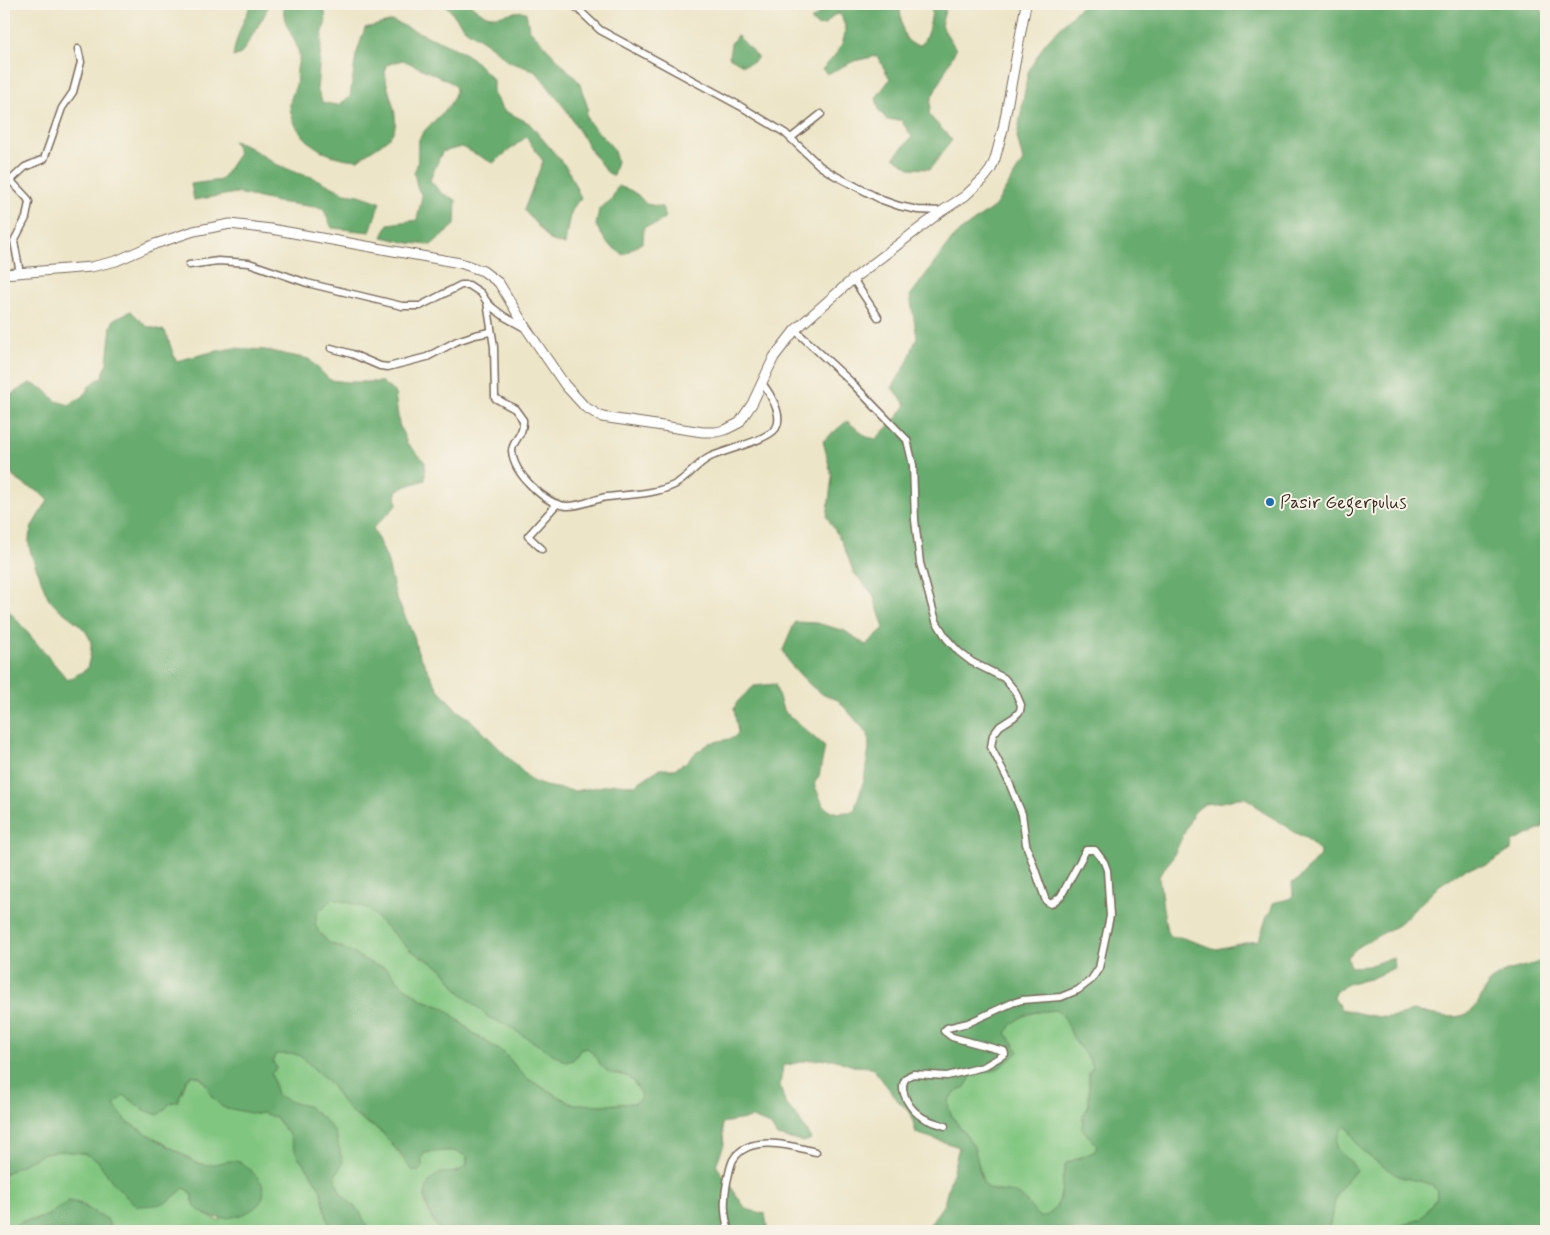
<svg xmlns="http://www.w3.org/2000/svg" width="1550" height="1235" viewBox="0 0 1550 1235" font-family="Mynerve,sans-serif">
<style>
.green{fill:#81c680;stroke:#5e784f}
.forest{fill:#68ab6e;stroke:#526a46;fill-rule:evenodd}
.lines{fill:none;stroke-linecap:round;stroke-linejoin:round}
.street-casing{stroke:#796b5a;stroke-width:9}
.secondary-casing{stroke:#796b5a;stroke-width:11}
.street{stroke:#fff;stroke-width:6}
.secondary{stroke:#fff;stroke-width:9}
.poi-dot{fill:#1f6fb2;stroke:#f7f3e8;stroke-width:2}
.labels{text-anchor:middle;stroke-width:4;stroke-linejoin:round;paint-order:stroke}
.poi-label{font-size:18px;fill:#3b2a1e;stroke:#f7f3e8;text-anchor:start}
</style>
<rect width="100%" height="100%" fill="#f7f3e8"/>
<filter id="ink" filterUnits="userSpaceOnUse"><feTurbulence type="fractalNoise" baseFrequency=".02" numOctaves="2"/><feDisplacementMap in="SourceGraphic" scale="10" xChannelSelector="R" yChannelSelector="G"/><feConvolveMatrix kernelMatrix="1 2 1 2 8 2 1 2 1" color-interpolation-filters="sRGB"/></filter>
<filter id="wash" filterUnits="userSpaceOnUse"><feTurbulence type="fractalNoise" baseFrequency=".0096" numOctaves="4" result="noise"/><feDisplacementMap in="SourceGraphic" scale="20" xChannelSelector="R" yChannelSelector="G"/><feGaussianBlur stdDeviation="1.12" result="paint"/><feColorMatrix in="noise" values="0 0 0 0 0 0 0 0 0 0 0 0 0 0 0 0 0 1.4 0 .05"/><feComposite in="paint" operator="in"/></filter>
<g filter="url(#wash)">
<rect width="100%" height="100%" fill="#ede5c8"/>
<!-- green -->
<g class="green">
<path d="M332 899 355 904 369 910 410 950 443 969 459 991 488 1017 508 1026 566 1062 577 1055 581 1049 588 1048C594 1054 598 1062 604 1067 610 1073 615 1073 622 1075 632 1076 641 1090 641 1099L635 1103 603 1105 572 1104 526 1078 505 1054 473 1033 449 1012 437 1005 423 1000 403 986 386 968 372 964 343 948 329 943 318 931 315 924 317 914Z"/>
<path d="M1057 1010C1069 1019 1069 1033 1077 1044 1083 1052 1090 1057 1093 1067L1089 1072V1104L1083 1117 1082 1129 1097 1145 1094 1152 1066 1163C1059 1184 1067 1210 1041 1218L1006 1192 990 1189 984 1185 974 1148 952 1116 948 1109V1101L958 1090 965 1087 972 1075 979 1071H993L1015 1044 1006 1033C1019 1012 1035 1012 1057 1010Z"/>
<path d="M275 1054H296L303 1058 332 1086 341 1100 357 1117 382 1132 412 1170 418 1172 423 1167 421 1160 423 1153C438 1152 455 1147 467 1157V1164C459 1173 452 1173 440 1173 436 1179 427 1187 425 1193 422 1204 434 1224 441 1231H369L360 1212 343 1196 339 1190 335 1176 343 1163 337 1146 338 1139 307 1106 291 1103 277 1095 271 1073 277 1068 273 1062Z"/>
<path d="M193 1075C205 1079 207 1086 212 1097L255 1114 263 1113 276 1118 290 1136 298 1157 308 1169 321 1190 327 1219 340 1231H107L110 1226 107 1219 94 1214 83 1204 69 1201C61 1206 52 1214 44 1217 30 1222 20 1217 11 1231H4V1174L45 1153 60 1151 83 1153 97 1159 114 1184 169 1201 184 1188 190 1191C196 1211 201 1214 220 1221L228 1161C217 1164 209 1167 197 1163L127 1122 113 1105 124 1094 144 1110 158 1115 182 1093 186 1080Z"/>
<path d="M1346 1126C1352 1133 1354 1140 1359 1147 1364 1154 1388 1170 1397 1175 1409 1182 1427 1178 1437 1190V1197L1421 1220 1400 1226 1395 1231H1328L1337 1193 1356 1170C1354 1167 1352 1163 1349 1160 1345 1157 1342 1156 1339 1152 1333 1143 1337 1131 1346 1126Z"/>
</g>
<!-- forest -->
<g class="forest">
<path d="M251 4H269L264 16 241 54 233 57C235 38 244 21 251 4Z"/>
<path d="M285 4H324L326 21 322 35 317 89 323 103 338 105 350 97 356 55 365 28 393 21 461 51 473 59 493 80V93L503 110 529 123 567 168 581 198C568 210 568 227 565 245L550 240 524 210 543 161 526 137 493 163 462 147 442 152 430 180 441 193 456 200 455 225 431 245 409 243 382 237 388 224 417 220 422 196 417 187 414 172C422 160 413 146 422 134 433 119 454 108 456 88L450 82 403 60 386 65C381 85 404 116 392 134 386 143 367 152 358 160 351 159 344 159 338 157 315 152 289 129 290 103 291 97 294 91 296 85 297 80 296 75 297 70 297 64 300 60 299 54 296 37 279 21 285 4Z"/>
<path d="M445 4C450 4 466 2 471 5 478 10 482 15 492 16 504 17 515 9 526 12L529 29 579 82 588 108 586 114 588 121 613 148 617 161 613 176 607 172 593 154 567 111 539 75 533 70 509 62 491 46 465 29Z"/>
<path d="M822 4H899C903 20 899 46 921 45 930 33 931 18 933 4H947L941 25 956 49 931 99 929 115 952 140 930 169 910 168 894 157 912 137 901 120H887L879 110 876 98 890 79 877 56 854 61 827 74 822 69C838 54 853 35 840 14L834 15 825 25 817 26 811 20 820 13Z"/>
<path d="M1093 4H1137L1140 7 1150 4H1541L1542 12 1546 13V816L1543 828 1512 842 1511 850 1487 865 1464 869 1440 885 1398 925 1359 946 1348 957 1350 967 1368 966 1393 957 1394 968 1370 979 1350 983 1335 991 1334 998 1341 1009C1367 1014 1388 1024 1413 1010 1432 1014 1465 1026 1477 1004 1486 990 1486 981 1503 973 1517 966 1533 967 1546 958V1231H1395L1400 1226 1421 1219 1437 1197V1190C1427 1178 1409 1182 1397 1175 1388 1170 1364 1154 1359 1147 1354 1140 1352 1133 1346 1126 1342 1129 1340 1131 1338 1136 1332 1150 1341 1152 1349 1160 1352 1163 1354 1167 1356 1170L1337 1193 1328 1231H962L930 1224 944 1204 959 1147 916 1133 911 1114 899 1102 872 1067 853 1066 833 1059 809 1060 783 1066 780 1085 785 1103 797 1116 811 1139 804 1142 777 1136 770 1125 752 1118 722 1123 724 1145 716 1165 746 1209 765 1214 768 1231H441C428 1217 415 1185 439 1174 452 1169 454 1179 467 1164V1157C455 1147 438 1152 424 1153L421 1160 423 1167 418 1172 412 1170 407 1164 403 1157 382 1132 351 1112 341 1100 332 1086 303 1058 296 1054H275L273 1062 277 1068 271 1073 277 1095 291 1102 307 1106 325 1120 335 1132 343 1163 335 1176 339 1190 343 1196 360 1212 369 1231H340L337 1227 330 1225 327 1219 321 1190 308 1169 298 1157 290 1136 276 1118 263 1113 255 1114 222 1107 212 1097 205 1082 200 1077 193 1075 186 1080 178 1101 171 1103 158 1115 144 1110 124 1095 114 1105 127 1122 197 1163C215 1169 229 1156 242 1163 246 1165 250 1169 253 1173 291 1206 217 1235 195 1206 193 1202 192 1196 190 1191L184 1188C164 1206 162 1205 136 1206L114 1184 97 1160 83 1153 60 1151 45 1153 4 1174V605L68 680 87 669C89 659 93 648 90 639 82 621 60 614 49 599 45 592 42 582 39 574 23 538 26 533 48 501L39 492 25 485 13 477 4 450V399L30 383 44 389 56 401 70 405 74 401 83 397 90 385 102 377 107 363 111 326 114 319 131 311 146 326 165 331 176 361 212 352 234 348 265 350 309 359 330 380 348 382H382L395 393 399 424 407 443 425 462V480L407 486 396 491 397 505 373 528 387 559 396 597 414 636 417 650 438 689 458 711 470 719 532 781 545 786 575 791 614 784 635 785 659 769H674L685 763 697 752 710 743 733 738 738 733 734 709 737 702 754 686 775 684 782 707 786 713 825 747 819 776 814 784C825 809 825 816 854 811L864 780 869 749 868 734 838 700 824 695 811 686 790 664 783 650 795 622 817 623 845 631 866 645 884 628 873 594 854 573 842 542 827 517 832 477 823 441 847 421 867 437 876 439 897 417 906 405 892 388 907 363 917 337 910 296 955 235 995 206 1023 161 1017 137 1028 72 1045 43 1080 7ZM1238 798H1245L1252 802 1263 812 1288 827 1293 832 1306 838 1319 850 1320 855 1298 880 1292 883 1293 896C1287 901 1281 900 1273 903L1271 910 1267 916 1259 940 1216 949 1180 937H1172L1167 932 1163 908 1159 877 1162 871 1172 859 1193 814 1199 808 1205 804 1223 802ZM332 899 355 904 369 910 410 950 443 969 459 991 488 1017 508 1026 566 1062 573 1060 581 1049 588 1048C595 1055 599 1065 606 1070 612 1075 616 1073 622 1075 632 1076 641 1090 641 1099L635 1103 603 1105 572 1104 526 1078 505 1054 473 1033 444 1008 423 1000 403 986 386 968 372 964 343 948 329 943 318 931 315 924 317 914ZM1057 1010C1069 1019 1069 1033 1077 1044 1083 1052 1090 1056 1093 1067L1089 1072V1104L1083 1117 1082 1129 1097 1145 1094 1152 1066 1163C1059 1184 1067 1210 1040 1218 1033 1212 1028 1201 1020 1195 1010 1189 996 1195 987 1187 979 1180 978 1157 974 1147 966 1131 948 1120 948 1101L958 1090 965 1087 972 1075 979 1071H993L999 1068 1019 1052 1006 1033C1019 1012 1035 1011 1057 1010Z"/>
<path d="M737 35 758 57 754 62 743 65 729 57 731 44Z"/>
<path d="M233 141 244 144 276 164 297 173 312 177 345 193 359 195 380 202 370 232 332 228 323 208 277 202 237 193 194 200 191 184 221 180 239 153Z"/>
<path d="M618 186 630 190 638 195 646 204 662 207 666 217 657 224 644 227 643 242 623 255 607 243 596 226 599 209 611 200Z"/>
<path d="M69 1201C83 1203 93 1213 107 1219L110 1226 107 1231H11C20 1217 30 1222 44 1217 52 1214 61 1206 69 1201Z"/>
</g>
</g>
<g filter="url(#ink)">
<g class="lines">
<defs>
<g id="street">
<path d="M573 4 600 30 740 106 785 133 820 166 834 175 882 200 899 206 918 210 942 211"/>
<path d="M791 138 821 114"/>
<path d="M189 265 218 261 249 263 307 283 402 306H420L461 285H469L481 293 487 302 493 308 505 317 525 328"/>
<path d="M20 273 14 241 26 218 29 202 27 198 12 182V179L25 167 44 159 62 108 73 92 81 62 78 49"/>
<path d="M853 279 878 317"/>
<path d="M487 302 494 347 495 398 515 409 523 420C524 435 512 441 512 451 513 473 545 504 566 506 580 507 593 499 607 497 629 494 653 495 674 485 688 478 696 464 710 457 725 450 768 440 776 428 784 415 769 392 762 383"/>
<path d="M795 330 850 381 907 440 913 465 915 520 920 563 936 621 947 639 959 652 972 662 1004 678 1015 691 1021 705 1020 711 1014 717 1000 726 993 735 991 747 1008 780 1022 814 1026 844 1046 901 1051 904 1061 896 1086 850H1095L1104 862 1107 870 1110 916 1099 968 1091 980 1078 990 1061 997 1022 1000 1012 1003 968 1023 947 1028 944 1031 952 1037 1004 1051 1005 1054 983 1067 947 1076 913 1074C893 1081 907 1106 919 1115 926 1121 937 1123 945 1126"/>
<path d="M331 348 352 354 380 366 388 367 427 357 457 341 475 335 490 332"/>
<path d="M542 549 528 536 557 504"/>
<path d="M729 1231C724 1216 724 1197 727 1182 729 1174 730 1166 733 1160 749 1133 792 1146 816 1152"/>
</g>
<path id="secondary" d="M4 274 91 267 116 261 155 244 194 231 230 224 271 229 460 263 483 271 499 283 526 328 565 385 585 407 602 417 703 432H716L725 430 739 423 752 404 774 357 795 330 853 279 942 211 965 196 985 177 991 169 995 159 1003 129 1026 4"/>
</defs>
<!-- street casing -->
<use href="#street" class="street-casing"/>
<!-- secondary casing -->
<use href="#secondary" class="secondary-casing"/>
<!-- street -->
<use href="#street" class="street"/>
<!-- secondary -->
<use href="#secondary" class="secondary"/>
</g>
</g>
<!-- markers -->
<circle class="poi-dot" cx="1270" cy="502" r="5"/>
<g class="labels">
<!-- poi labels -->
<g class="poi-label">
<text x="1280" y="508">Pasir Gegerpulus</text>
</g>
</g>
<!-- margin -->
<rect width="1550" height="1235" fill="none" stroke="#f7f3e8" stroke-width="20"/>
</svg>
